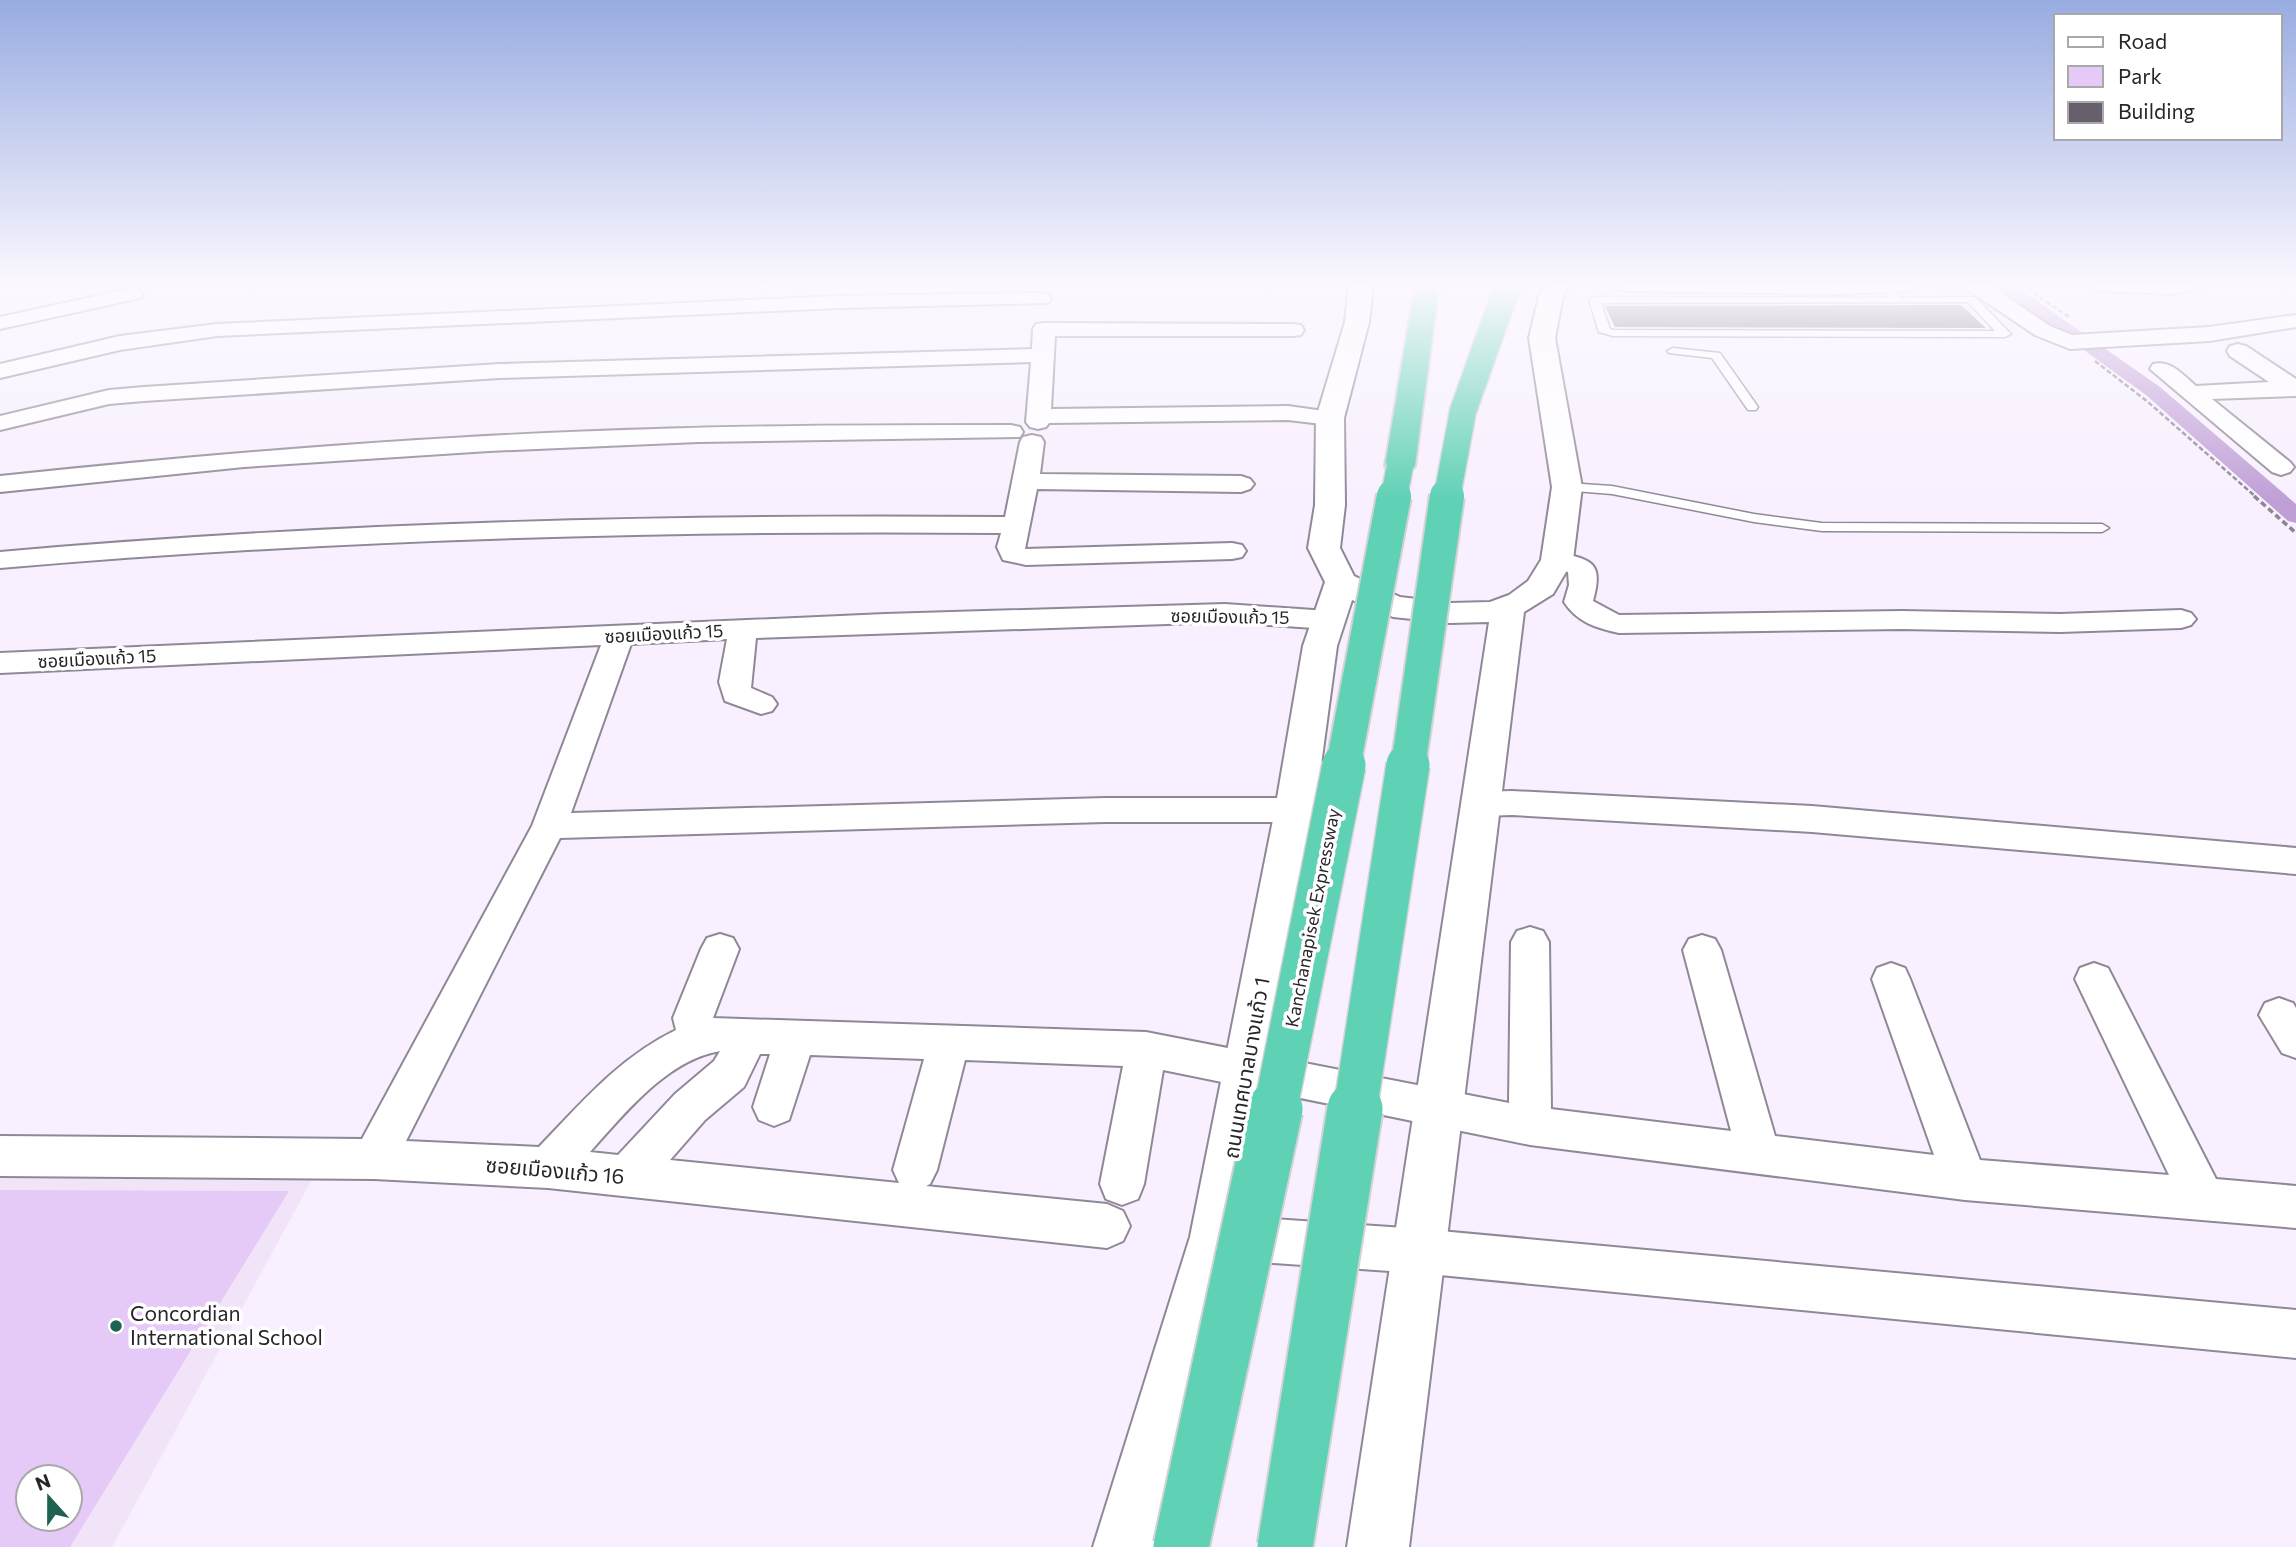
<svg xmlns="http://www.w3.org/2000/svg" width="2296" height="1547" viewBox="0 0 2296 1547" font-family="Commissioner,'Noto Sans Thai',sans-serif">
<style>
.built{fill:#f1e4f9;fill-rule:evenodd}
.green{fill:#e5caf7;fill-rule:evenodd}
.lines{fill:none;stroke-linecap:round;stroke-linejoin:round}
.canal{fill:#c09fd6;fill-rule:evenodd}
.building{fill:#67606c}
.lane-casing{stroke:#908896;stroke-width:3}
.street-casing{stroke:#908896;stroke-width:4}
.secondary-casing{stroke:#908896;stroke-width:4}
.highway-casing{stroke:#d4d3d4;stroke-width:4}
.path-far1{stroke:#8c8690;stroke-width:2.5;stroke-dasharray:5 2.5;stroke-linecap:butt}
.path{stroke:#8c8690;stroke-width:3.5;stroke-dasharray:6 3.5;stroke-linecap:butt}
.lane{fill:#fff;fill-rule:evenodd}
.street{fill:#fff;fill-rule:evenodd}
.secondary{fill:#fff;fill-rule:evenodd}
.highway{fill:#5fd1b4;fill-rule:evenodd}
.highway-bridge-far3-casing{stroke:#d4d3d4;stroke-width:29;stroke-linecap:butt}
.highway-bridge-far2-casing{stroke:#d4d3d4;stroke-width:38;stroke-linecap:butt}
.highway-bridge-far1-casing{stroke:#d4d3d4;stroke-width:46;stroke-linecap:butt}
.highway-bridge-casing{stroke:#d4d3d4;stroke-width:59;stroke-linecap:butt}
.highway-bridge-far3{stroke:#5fd1b4;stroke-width:26}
.highway-bridge-far2{stroke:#5fd1b4;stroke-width:34}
.highway-bridge-far1{stroke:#5fd1b4;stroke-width:43}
.highway-bridge{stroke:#5fd1b4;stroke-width:55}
.poi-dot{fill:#1f6252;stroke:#fff;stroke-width:2.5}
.labels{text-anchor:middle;stroke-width:7;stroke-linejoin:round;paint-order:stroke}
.street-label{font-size:18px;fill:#28252a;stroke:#fff}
.near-street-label{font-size:21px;fill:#28252a;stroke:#fff}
.near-poi-label{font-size:21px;fill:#28252a;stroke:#fff;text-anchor:start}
</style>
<rect width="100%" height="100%" fill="#f8f0fe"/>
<!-- built -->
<path class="built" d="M315 1174 112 1547H0V1175ZM28 1477H70V1519H28Z"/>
<!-- green -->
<path class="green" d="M0 1190 289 1191 70 1547H0ZM28 1477H70V1519H28Z"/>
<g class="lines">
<!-- canal -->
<path class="canal" d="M1994 285H2014L2160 387 2296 504V523L2288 521 2146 395Z"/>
</g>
<!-- building -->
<path class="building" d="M1961 305 1986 328 1615 327 1605 306Z"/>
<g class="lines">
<defs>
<g id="lane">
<path d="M1883 285H1891L1900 298 1975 297 2011 334 2005 337 1613 336 1599 332 1589 300 1594 297 1889 298ZM1968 302 1995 331 1613 330 1610 329 1601 303Z"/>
<path d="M1673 348 1720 353 1758 407 1756 410H1748L1712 358 1669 353 1667 351Z"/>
<path d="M1567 483 1612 486 1754 514 1822 523 2102 524 2109 528 2102 532 1822 531 1754 522 1612 494 1562 490V484Z"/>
</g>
<g id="street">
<path d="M1618 285H1917L1914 289 1907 291 1839 294 1628 291 1621 289Z"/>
<path d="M1961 285 1991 286 2050 326 2072 335 2209 327 2296 315V327L2209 341 2070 349 2035 335Z"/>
<path d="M2089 285H2200L2197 289 2174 294 2099 291 2092 289Z"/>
<path d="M133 288 140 290 143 294 140 298 0 329V317Z"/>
<path d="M1041 293 1048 295 1051 299 1048 303 838 308 217 336 120 350 0 378V364L120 336 217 324 838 296Z"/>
<path d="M1044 323 1293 324 1301 325 1304 330 1301 335 1293 336H1055L1051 409 1288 406 1338 413 1342 418 1338 423 1330 425 1288 420 1049 423 1046 427 1038 429 1030 427 1026 422 1031 362 499 378 144 401 109 404 0 430V416L109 390 144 387 499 364 1032 349 1033 329 1036 324Z"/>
<path d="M2238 344 2246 346 2296 379V396L2212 399 2290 462 2294 467 2290 472 2281 475 2272 472 2150 369 2153 364C2171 360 2183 375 2196 386L2269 382 2230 356 2227 351 2230 346Z"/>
<path d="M1011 425 1020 427 1023 432 1020 437 698 442 489 451 244 467 0 492V476C218 453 437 435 656 429 774 425 893 425 1011 425Z"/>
<path d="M1032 435 1041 437 1044 442 1040 474 1241 476 1250 479 1254 484 1250 489 1241 492 1037 489 1025 549 1232 543 1242 545 1246 551 1242 557 1232 559 1026 565 1003 560 997 547 1001 533C666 530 333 539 0 568V552C335 522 669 514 1005 517L1020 442 1023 437Z"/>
<path d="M1557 552C1591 560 1604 561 1593 601L1619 615 1902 611 2060 614 2181 610 2191 613 2196 619 2191 625 2181 628 2060 632 1902 629 1619 633C1596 628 1577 622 1564 602L1569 585 1568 572 1547 566 1543 560 1547 554Z"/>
<path d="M1225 604 1328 611 1338 614 1343 620 1338 626 1328 629 1225 622 756 638 751 688 772 697 777 704 772 711 761 714 725 701 719 682 727 639 631 644 571 813 1105 798H1295L1307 801 1312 810 1307 819 1295 822H1105L560 838 406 1141 539 1147C581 1103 620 1057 676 1030L673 1018 701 949 707 938 720 934 733 938 739 949 713 1018 1146 1032 1509 1103 1511 942 1517 931 1530 927 1543 931 1549 942 1551 1109 1731 1131 1683 950 1689 939 1702 935 1715 939 1721 950 1775 1136 1934 1155 1872 979 1877 968 1891 963 1905 968 1910 979 1980 1160 2169 1175 2075 979 2080 968 2094 963 2108 968 2216 1179 2296 1186V1228L1965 1200 1530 1145 1163 1070 1144 1184 1138 1199 1122 1205 1106 1199 1100 1184 1123 1066 965 1060 937 1170 930 1184 926 1186 1107 1204 1123 1211 1130 1226 1123 1241 1107 1248 548 1188 374 1179 0 1176V1136L362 1139 532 826 601 645 0 673V653L885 614ZM720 1051 714 1061 675 1094 618 1155 590 1152C625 1113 667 1060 720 1051ZM760 1054H770L753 1107 759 1120 774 1126 789 1120 810 1055 924 1059 893 1170 899 1183 670 1160 705 1120 744 1087Z"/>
<path d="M1512 791 1812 806 2296 848V874L1812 832 1512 815 1480 816 1468 813 1463 804 1468 795 1480 792Z"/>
<path d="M2279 998 2293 1003 2296 1008V1058L2282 1053 2259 1015 2265 1003Z"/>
<path d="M1229 1216 1419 1229 2296 1310V1358L1419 1273 1229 1260 1213 1254 1206 1238 1213 1222Z"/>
</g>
<path id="secondary" d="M1349 285H1373L1369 322 1344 418 1345 505 1340 548 1354 576 1400 597 1450 603 1490 602 1509 595 1528 581 1541 560 1552 487 1529 338 1539 296 1545 285H1569L1563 296 1555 338 1582 487 1573 560 1553 594 1524 612 1409 1547H1347L1489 622 1450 623 1393 617 1352 600 1337 646 1315 810 1242 1237 1155 1547H1093L1190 1237 1275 810 1303 646 1325 582 1308 548 1315 505 1316 418 1345 322Z"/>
<path id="highway" d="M1415 285H1439L1415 466 1410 472 1400 475 1390 472 1385 466Z"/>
</defs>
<!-- lane casing -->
<use href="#lane" class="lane-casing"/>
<!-- street casing -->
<use href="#street" class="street-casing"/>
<!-- secondary casing -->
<use href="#secondary" class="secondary-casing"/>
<!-- highway casing -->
<use href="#highway" class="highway-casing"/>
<!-- path-far1 -->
<g class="path-far1">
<path d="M2021 285 2069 317"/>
<path d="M2095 361 2148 402 2256 497"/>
</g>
<!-- path -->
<path class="path" d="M2254 496 2296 533"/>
<!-- lane -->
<use href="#lane" class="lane"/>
<!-- street -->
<use href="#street" class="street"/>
<!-- secondary -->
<use href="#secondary" class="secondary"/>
<!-- highway -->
<use href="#highway" class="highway"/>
<defs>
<g id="highway-bridge-far3">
<path d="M1394 497 1400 466"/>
<path d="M1447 497 1463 411 1508 285"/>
</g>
<g id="highway-bridge-far2">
<path d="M1343 767 1394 496"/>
<path d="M1408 767 1447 496"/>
</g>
<g id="highway-bridge-far1">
<path d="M1275 1111 1344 765"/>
<path d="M1355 1111 1408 765"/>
</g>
<g id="highway-bridge">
<path d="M1181 1547 1275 1109"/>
<path d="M1285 1547 1355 1109"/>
</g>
</defs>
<!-- highway-bridge-far3 casing -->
<use href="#highway-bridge-far3" class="highway-bridge-far3-casing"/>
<!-- highway-bridge-far2 casing -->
<use href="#highway-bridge-far2" class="highway-bridge-far2-casing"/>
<!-- highway-bridge-far1 casing -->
<use href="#highway-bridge-far1" class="highway-bridge-far1-casing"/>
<!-- highway-bridge casing -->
<use href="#highway-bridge" class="highway-bridge-casing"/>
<!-- highway-bridge-far3 -->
<use href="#highway-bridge-far3" class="highway-bridge-far3"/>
<!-- highway-bridge-far2 -->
<use href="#highway-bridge-far2" class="highway-bridge-far2"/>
<!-- highway-bridge-far1 -->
<use href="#highway-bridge-far1" class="highway-bridge-far1"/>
<!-- highway-bridge -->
<use href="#highway-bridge" class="highway-bridge"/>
</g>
<!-- sky -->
<linearGradient id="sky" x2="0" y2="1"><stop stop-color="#98ace1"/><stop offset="0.57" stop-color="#fcf8ff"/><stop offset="1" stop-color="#fcf8ff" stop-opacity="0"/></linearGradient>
<rect width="2296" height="501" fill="url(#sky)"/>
<!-- markers -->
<circle class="poi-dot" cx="116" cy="1326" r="7"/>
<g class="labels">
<!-- street labels -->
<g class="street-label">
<text transform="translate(1230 617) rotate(1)" y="6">ซอยเมืองแก้ว 15</text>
<text transform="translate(664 634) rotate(-3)" y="6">ซอยเมืองแก้ว 15</text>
<text transform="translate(97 659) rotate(-3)" y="6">ซอยเมืองแก้ว 15</text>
<text transform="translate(1313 918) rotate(-79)" y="6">Kanchanapisek Expressway</text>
</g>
<!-- near-street labels -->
<g class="near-street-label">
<text transform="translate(1247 1068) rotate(-80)" y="7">ถนนเทศบาลบางแก้ว 1</text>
<text transform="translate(555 1171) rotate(5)" y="7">ซอยเมืองแก้ว 16</text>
</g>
<!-- near-poi labels -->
<g class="near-poi-label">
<text x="130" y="1321">Concordian<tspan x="130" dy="24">International School</tspan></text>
</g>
</g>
<!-- legend -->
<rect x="2054" y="14" width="228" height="126" fill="#ffffff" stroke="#a9a8aa" stroke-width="2"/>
<rect x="2068" y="37" width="35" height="10" fill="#ffffff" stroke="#a9a8aa" stroke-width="2"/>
<text x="2118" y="49" font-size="21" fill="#28252a">Road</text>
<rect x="2068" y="66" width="35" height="21" fill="#e5caf7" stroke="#a9a8aa" stroke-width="2"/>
<text x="2118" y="84" font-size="21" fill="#28252a">Park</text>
<rect x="2068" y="102" width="35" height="21" fill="#67606c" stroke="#a9a8aa" stroke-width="2"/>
<text x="2118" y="119" font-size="21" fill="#28252a">Building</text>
<!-- north arrow -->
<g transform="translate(49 1498) rotate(339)"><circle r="33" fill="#ffffff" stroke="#a9a8aa" stroke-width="2"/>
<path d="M0-5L12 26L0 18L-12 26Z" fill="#1f6252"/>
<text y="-10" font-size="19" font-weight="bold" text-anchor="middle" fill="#28252a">N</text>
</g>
</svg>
